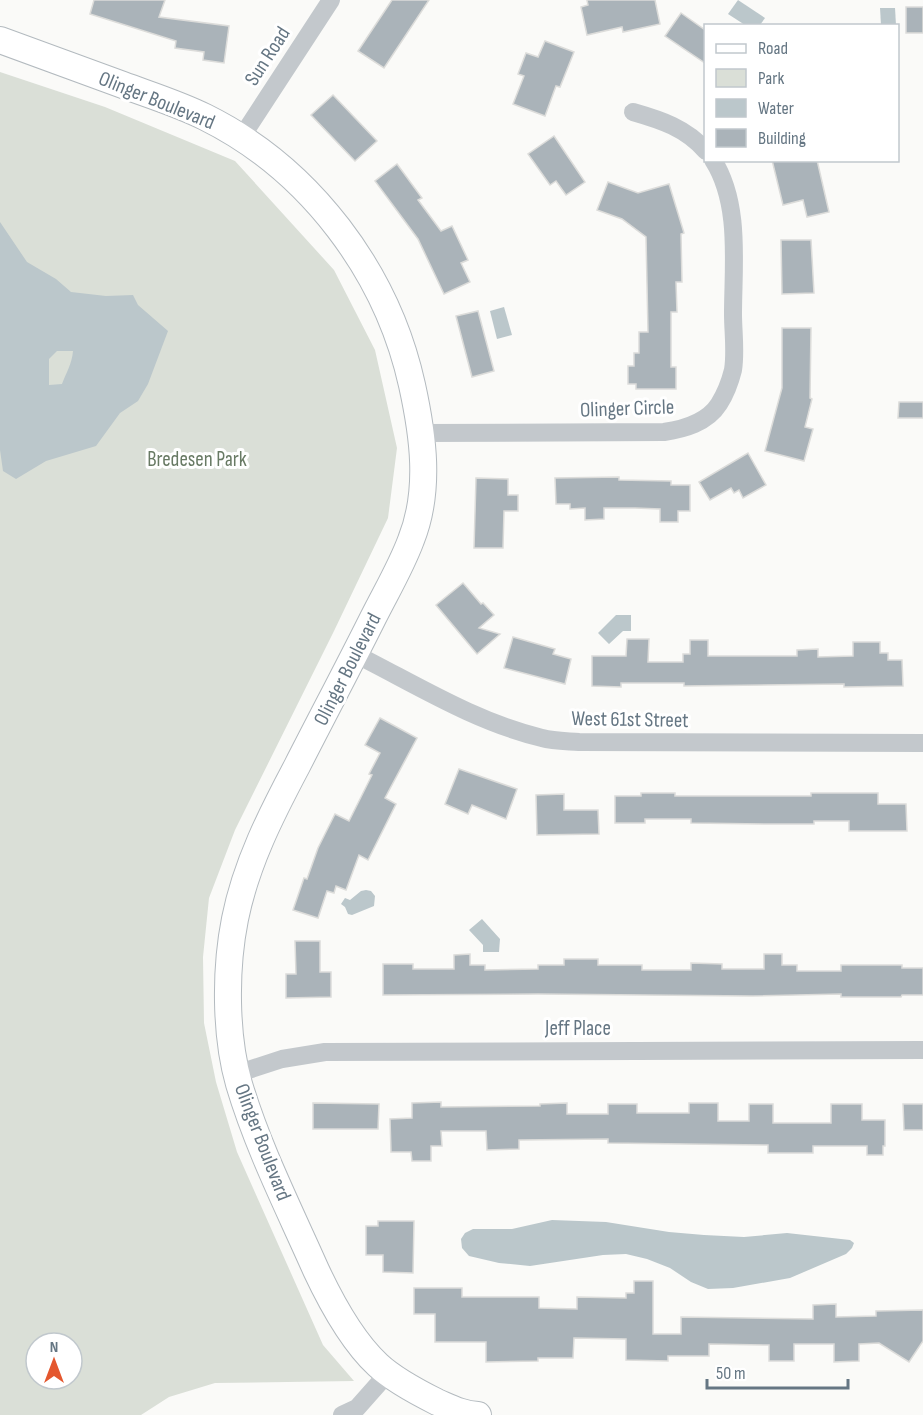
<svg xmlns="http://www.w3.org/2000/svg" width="923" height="1415" viewBox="0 0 923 1415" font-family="'Sofia Sans Condensed',sans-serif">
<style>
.green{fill:#dadfd7;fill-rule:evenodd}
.water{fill:#bbc7cb;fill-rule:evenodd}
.building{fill:#aab3b9;stroke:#dcdcda;stroke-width:1.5}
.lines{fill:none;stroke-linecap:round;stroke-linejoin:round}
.secondary-casing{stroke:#b3babf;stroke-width:28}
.street{stroke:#c3c8cc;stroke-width:18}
.secondary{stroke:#fff;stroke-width:26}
.labels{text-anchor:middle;stroke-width:6;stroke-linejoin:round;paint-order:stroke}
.street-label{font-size:21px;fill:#657683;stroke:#fff}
.park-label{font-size:21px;fill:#687a64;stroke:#fff}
</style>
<rect width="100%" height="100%" fill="#fafaf8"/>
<!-- green -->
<path class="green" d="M0 72 105 107 235 161 334 270 375 350 397 448 388 518 334 631 235 830 209 898 203 957 204 1023 216 1082 237 1152 323 1345 354 1381 215 1383 169 1397 141 1415H0ZM36 1343H72V1379H36Z"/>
<!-- water -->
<g class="water">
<path d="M738 0 765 18 760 25H745L728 14Z"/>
<path d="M880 8H895L896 25H881Z"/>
<path d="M0 222 27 262 56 279 71 292 106 296 133 295 138 305 168 331 148 384 138 401 120 413 96 446 46 461 16 479 3 471 0 450ZM57 351H73C72 364 66 373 62 384L49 385V359Z"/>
<path d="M504 307 512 335 497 339 490 311Z"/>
<path d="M616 615H631V631H623L609 644 598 633Z"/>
<path d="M366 890 371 891 375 896 374 906 352 915 348 914 345 907 341 904 345 898 350 900 361 891Z"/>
<path d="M482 919 500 939 499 952H483V945L469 930Z"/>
<path d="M552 1220 606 1222 669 1232 704 1235 744 1237 787 1233 850 1240 854 1243 852 1248 846 1254 790 1278 733 1288 708 1289 691 1282 670 1268 647 1259 626 1254 603 1255 530 1266 499 1263 469 1256 462 1248 461 1239 465 1233 473 1229H512Z"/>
</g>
<!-- building -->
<g class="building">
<path d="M94 0H165L159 17 229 26 224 63 203 60 204 52 175 48 176 41 90 14Z"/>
<path d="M392 0H429L384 68 358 51Z"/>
<path d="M587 0H655L660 24 623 32 622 27 587 35 581 7 588 5Z"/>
<rect x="906" y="7" width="17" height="26"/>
<path d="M681 13 705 30V63L665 36Z"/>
<path d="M545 41 574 52 560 87 556 86 545 116 513 104 524 76 518 74 526 53 538 57Z"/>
<path d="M333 95 377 141 355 161 311 115Z"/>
<path d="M554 136 585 182 566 195 556 181 550 185 528 154Z"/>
<path d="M772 160H817L829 212 807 217 803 200 783 205Z"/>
<path d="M397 164 422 198 418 200 441 231 452 226 468 260 461 263 470 282 444 294 418 239 375 181Z"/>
<path d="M608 182 638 193 669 184 684 233 681 234 682 282H676L677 312H671V367H676V389H636V384H628V366H634V353H639V332H648L646 237 622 219 597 210Z"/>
<path d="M781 240H811L814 293 782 294Z"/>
<path d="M478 311 494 371 472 377 456 316Z"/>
<path d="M782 328H811L810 398 812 399 805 427 813 429 804 461 765 451 782 388Z"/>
<path d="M899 402H923V418H898Z"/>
<path d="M748 453 766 485 743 498 739 490 734 493 731 488 710 500 699 482Z"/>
<path d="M619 477V480L671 481V485H690V511H678V522H660V509L635 508H604V519L585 520V508L570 509V504H556L555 478Z"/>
<path d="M476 478 508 479V495H518V511H504L503 548H474Z"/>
<path d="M463 583 481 604 483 603 494 615 479 628 500 634 477 654 436 605Z"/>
<path d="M513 637 555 649 553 654 571 659 565 684 504 668Z"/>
<path d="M627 639H649L648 662H683V654H690V640H708V656H797V650L818 649V657L853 656V642H880V653H888V660H902L903 686 844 687V684L684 686V683H621V687L592 686V656H626Z"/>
<path d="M380 718 417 738 385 798 396 804 368 860 359 855 346 890 336 886 334 893 327 891 318 918 293 910 304 878 307 879 318 848 335 814 349 821 372 775 369 774 380 753 365 745Z"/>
<path d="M459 769 517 789 506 819 472 805 468 814 445 804Z"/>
<path d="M641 793H675V796H811V793H878V804H906L907 831H849V821H814V824H769L691 823V819H645V823H615V796H641Z"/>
<path d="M564 794V810H598L599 834 537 835 536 795Z"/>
<path d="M295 941H320V972H331V997L286 998V974H296Z"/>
<path d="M470 954V965H485V970L538 969V965H564V959H598V965H642V970H691V963L722 964V969H764V954H782V965H797V971H841V965H902V968H923V995H902L901 997H841V994L752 996 538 994 383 995V964H413V969H454V955Z"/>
<path d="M441 1102V1107L540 1106V1104L567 1103V1114H608V1104H637V1113H689V1103H718V1121H749V1104H773V1123H831V1104H862V1120H885V1146H883V1155H867V1146H813V1153H768V1145L608 1143V1139L519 1140V1149L487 1150 486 1131H441L442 1146H431V1161H412L411 1152H391L390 1119 412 1118V1103Z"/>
<path d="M313 1103 379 1104 378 1129H313Z"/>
<path d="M903 1104H923V1130H904Z"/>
<path d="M378 1221H414L413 1273 383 1272V1255H366V1226H378Z"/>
<path d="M634 1281H653V1334H681V1317L813 1319V1305L836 1304V1317L876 1316V1311L923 1310V1341L909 1362 879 1343 859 1344V1361L834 1362V1344H794V1361H769V1345L709 1344V1356H668V1361L626 1360V1339L574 1338 573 1358H538V1361L486 1362V1342H435V1314H414V1288H462V1297H539V1308L577 1309V1297L626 1298V1293H634Z"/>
</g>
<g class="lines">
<defs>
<path id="secondary" d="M0 40C41 55 82 70 123 85 150 95 179 104 205 117 310 169 387 272 412 385 423 435 431 490 411 540 401 567 386 592 373 618 348 668 322 717 297 766 271 815 246 864 235 919 225 969 225 1035 239 1084 258 1148 289 1209 316 1270 331 1302 351 1340 378 1365 394 1380 417 1392 437 1402 451 1408 462 1414 478 1415"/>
</defs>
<!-- secondary casing -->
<use href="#secondary" class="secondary-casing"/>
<!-- street -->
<g class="street">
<path d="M633 112C661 120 686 128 706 151"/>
<path d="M241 138 331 0"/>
<path d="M422 433 664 432C684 429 707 423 719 404 726 393 730 382 733 370 736 352 733 332 733 314 733 265 741 204 713 160"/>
<path d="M355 654C415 684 475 722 542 738 553 741 566 741 579 742L923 743"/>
<path d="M236 1074 282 1059 325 1052 923 1050"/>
<path d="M342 1415 357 1408 388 1373"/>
</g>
<!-- secondary -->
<use href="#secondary" class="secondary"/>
</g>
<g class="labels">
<!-- street labels -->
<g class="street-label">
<text transform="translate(267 56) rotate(-57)" y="7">Sun Road</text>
<text transform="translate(157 100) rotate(22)" y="7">Olinger Boulevard</text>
<text transform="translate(627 408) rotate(-2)" y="7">Olinger Circle</text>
<text transform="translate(347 669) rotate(-63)" y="7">Olinger Boulevard</text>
<text transform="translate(630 719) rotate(1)" y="7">West 61st Street</text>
<text x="578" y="1035">Jeff Place</text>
<text transform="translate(263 1142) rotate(69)" y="7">Olinger Boulevard</text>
</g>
<!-- park labels -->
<g class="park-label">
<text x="197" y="466">Bredesen Park</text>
</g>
</g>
<!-- legend -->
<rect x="704" y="24" width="195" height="138" fill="#ffffff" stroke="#c1c8cd" stroke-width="1.5"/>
<rect x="716" y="44" width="30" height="9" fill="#ffffff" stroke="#c1c8cd" stroke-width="1.5"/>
<text x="758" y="54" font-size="18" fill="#657683">Road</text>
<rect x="716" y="69" width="30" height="18" fill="#dadfd7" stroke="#c1c8cd" stroke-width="1.5"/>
<text x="758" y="84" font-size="18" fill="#657683">Park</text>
<rect x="716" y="99" width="30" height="18" fill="#bbc7cb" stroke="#c1c8cd" stroke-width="1.5"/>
<text x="758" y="114" font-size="18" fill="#657683">Water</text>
<rect x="716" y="129" width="30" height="18" fill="#aab3b9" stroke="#c1c8cd" stroke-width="1.5"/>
<text x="758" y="144" font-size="18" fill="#657683">Building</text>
<!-- north arrow -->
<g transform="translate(54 1361)"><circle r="28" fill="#ffffff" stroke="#c1c8cd" stroke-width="1.5"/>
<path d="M0-4.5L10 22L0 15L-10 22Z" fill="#e4572e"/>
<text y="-9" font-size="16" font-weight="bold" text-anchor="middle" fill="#657683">N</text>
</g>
<!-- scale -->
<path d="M707 1379v9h141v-9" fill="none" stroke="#657683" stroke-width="3"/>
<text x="716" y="1379" font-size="18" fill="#657683" stroke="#ffffff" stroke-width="4.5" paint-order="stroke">50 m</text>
</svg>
